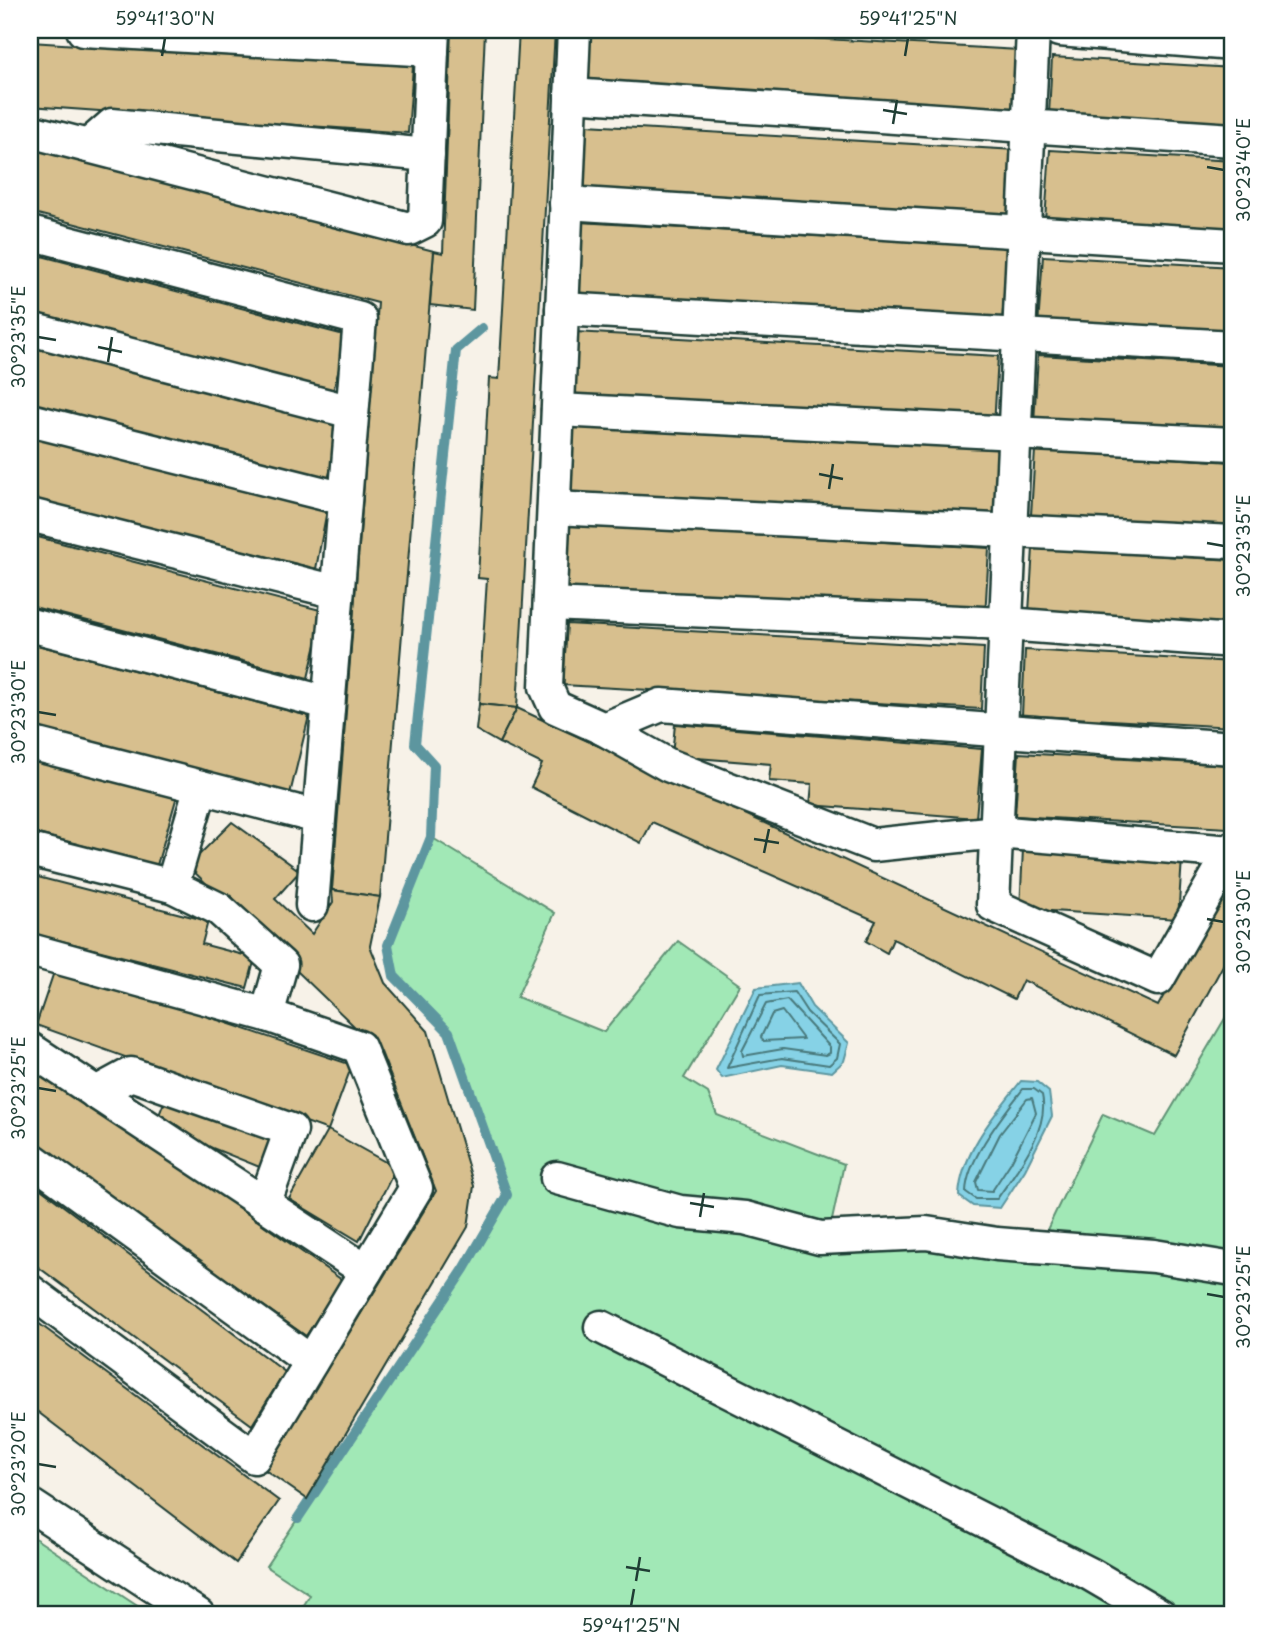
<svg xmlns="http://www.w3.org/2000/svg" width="1263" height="1645" viewBox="0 0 1263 1645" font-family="'Playpen Sans',sans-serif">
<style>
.green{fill:#a1e8b6;stroke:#609275;stroke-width:2}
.water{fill:#86d2e6;stroke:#5d969f;stroke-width:2}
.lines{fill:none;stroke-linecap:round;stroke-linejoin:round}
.shore{stroke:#48797b;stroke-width:2}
.stream{stroke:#5d969f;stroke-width:10}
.building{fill:#d7bf8e;stroke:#1f3d34;stroke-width:2}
.minor-casing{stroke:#1f3d34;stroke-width:37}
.minor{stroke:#fff;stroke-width:32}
.ticks{fill:none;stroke:#1f3d34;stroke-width:2.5}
.neatline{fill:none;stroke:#1f3d34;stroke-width:2.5}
.ticks-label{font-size:18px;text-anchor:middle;fill:#1f3d34}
</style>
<rect width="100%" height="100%" fill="#f7f2e8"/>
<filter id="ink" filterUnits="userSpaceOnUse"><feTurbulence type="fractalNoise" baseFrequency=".0143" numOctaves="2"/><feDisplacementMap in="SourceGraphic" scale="14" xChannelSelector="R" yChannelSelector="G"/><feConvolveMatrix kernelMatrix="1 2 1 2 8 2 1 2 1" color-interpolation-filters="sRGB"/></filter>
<g filter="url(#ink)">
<!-- green -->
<g class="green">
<path d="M431 837 555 913 517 997 604 1032 678 941 740 985 684 1078 708 1093 717 1115 844 1164 831 1225 1044 1236 1103 1114 1155 1136 1233 1005V1615H298L310 1595 266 1566 464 1269 507 1195 449 1032 394 976 388 945Z"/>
<path d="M30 1535 36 1539 151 1615H30Z"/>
</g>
<!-- water -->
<g class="water">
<path d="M798 983 812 1007 849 1043 844 1061 832 1072 782 1065 722 1078 716 1070 756 988Z"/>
<path d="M1021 1081 1037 1082 1049 1092 1052 1116 1025 1170 1000 1208 973 1206 959 1196C961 1153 995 1114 1021 1081Z"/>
</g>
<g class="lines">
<!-- shore -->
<g class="shore">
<path d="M794 992 807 1012 840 1044 837 1058 829 1065 782 1058 727 1068 760 995Z"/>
<path d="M787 1000 830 1047V1053L826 1055 783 1049 743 1056 742 1051 766 1004Z"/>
<path d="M782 1011 803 1039 763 1041 761 1037 772 1014Z"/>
<path d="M1023 1089H1034L1042 1095C1050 1130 1016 1171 997 1199H976L966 1192C967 1159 1003 1115 1023 1089Z"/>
<path d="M1032 1098 1036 1113 1011 1162 992 1191 978 1190 976 1182 1000 1134 1027 1099Z"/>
</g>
<!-- stream -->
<path class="stream" d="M298 1518 464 1269 507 1195 449 1032 394 976 388 945 431 837 434 765 415 744 456 350 482 328"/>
</g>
<!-- building -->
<g class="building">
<path d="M451 30H485L473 310 430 305 434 251 443 253Z"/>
<path d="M519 30H555L517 708 479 704 487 579 478 578 489 378 499 379Z"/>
<path d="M586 30H667L1019 50 1015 114 583 89Z"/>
<path d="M30 42 413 66 408 133 30 106Z"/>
<path d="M1052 57 1233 68V124L1049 114Z"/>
<path d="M586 125 1016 150 1012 216 582 191Z"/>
<path d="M30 148 434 251 380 897 332 890 378 303 30 212Z"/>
<path d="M1050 150 1233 161V231L1045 220Z"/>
<path d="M579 222 1007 247 1002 325 574 300Z"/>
<path d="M30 253 348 336 333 391 30 312Z"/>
<path d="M1043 256 1233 267V337L1038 326Z"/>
<path d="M575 332 998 356 994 427 571 403Z"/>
<path d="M30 346 342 426 327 483 30 408Z"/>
<path d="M1038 355 1233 366V434L1034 423Z"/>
<path d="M574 423 998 447 994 520 570 495Z"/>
<path d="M30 435 327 510 316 569 30 498Z"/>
<path d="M1035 450 1233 462V526L1031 515Z"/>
<path d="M570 524 989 548 985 617 566 593Z"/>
<path d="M30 535 324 611 308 678 30 606Z"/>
<path d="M1033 548 1233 560V624L1029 612Z"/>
<path d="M567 624 984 648 981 709 563 685Z"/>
<path d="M30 643 309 716 290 794 30 727Z"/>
<path d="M1025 650 1233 662V727L1022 715Z"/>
<path d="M479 704 517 708 499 743 476 730Z"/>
<path d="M517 708 1158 1006 1233 867V947L1174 1055 1023 980 1014 999 893 939 887 953 866 941 876 921 652 822 641 843 531 787 542 764 499 743Z"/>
<path d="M675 724 982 749 976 818 810 805 812 784 769 781 771 764 672 756Z"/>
<path d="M1019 753 1232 765 1228 828 1015 816Z"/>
<path d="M30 757 177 796 157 865 30 832Z"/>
<path d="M232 822 300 871 275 899 312 934 333 902 332 890 380 897 370 946 385 983 428 1031 474 1186 468 1227 307 1499 265 1470 436 1191 381 1052 188 866Z"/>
<path d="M1023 849 1182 858 1178 919 1020 909Z"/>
<path d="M30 875 208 921 202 944 255 958 247 988 30 933Z"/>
<path d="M56 966 352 1065 328 1130 36 1025Z"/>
<path d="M30 1061 342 1280 306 1336 30 1140Z"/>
<path d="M165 1100 273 1141 262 1168 155 1125Z"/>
<path d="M328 1130 396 1168 359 1241 289 1199Z"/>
<path d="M30 1181 285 1372 252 1425 30 1261Z"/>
<path d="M30 1317 279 1501 236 1563 30 1406Z"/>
</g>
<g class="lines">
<defs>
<g id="minor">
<path d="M83 30 432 50 433 31"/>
<path d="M574 30 546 687 555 707 604 729 668 765 873 845 997 832 1231 852"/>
<path d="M1033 30 993 905 1158 979 1233 848"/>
<path d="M1059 30 1233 44"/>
<path d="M571 95 1233 140"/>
<path d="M30 131 409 229 425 221 432 50"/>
<path d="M88 146 112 125 428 155"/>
<path d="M566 203 1233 245"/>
<path d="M30 233 360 319 312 905"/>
<path d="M562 309 1233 347"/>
<path d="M30 329 352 412"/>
<path d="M558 410 1233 444"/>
<path d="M30 420 345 499"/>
<path d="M554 508 1233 542"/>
<path d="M30 515 337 592"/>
<path d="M550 604 1006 624 1233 641"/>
<path d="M30 625 328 703"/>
<path d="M604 729 661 705 1233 748"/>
<path d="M30 743 318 817"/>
<path d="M30 850 172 886 219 909 281 965 267 1015"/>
<path d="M172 886 201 787"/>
<path d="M30 950 267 1015 359 1047 416 1188 254 1457 30 1291"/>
<path d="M30 1049 366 1271"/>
<path d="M96 1093 131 1074 291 1130 264 1204"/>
<path d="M30 1158 311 1362"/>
<path d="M557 1178 680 1212 745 1218 820 1238 926 1233 997 1244 1154 1256 1233 1269"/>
<path d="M601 1327 1090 1574 1160 1615"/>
<path d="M30 1505 198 1615"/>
</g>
</defs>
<!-- minor casing -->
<use href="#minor" class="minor-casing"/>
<!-- minor -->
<use href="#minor" class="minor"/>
</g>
</g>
<!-- ticks -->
<path class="ticks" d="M162 56 165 38M905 56 908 38M883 110 907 114M893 124 897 100M1207 167 1224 170M38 337 56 340M98 347 122 352M108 362 112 337M819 474 843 479M829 489 833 464M1207 543 1224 546M38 712 56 715M754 839 779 843M764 853 769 829M1207 919 1224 922M38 1088 56 1091M690 1203 714 1207M700 1217 704 1193M1207 1294 1224 1297M38 1464 56 1467M626 1567 650 1571M636 1581 640 1557M631 1606 634 1589"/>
<!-- margin -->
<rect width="1263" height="1645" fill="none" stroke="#fff" stroke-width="77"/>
<rect x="38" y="38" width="1186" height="1568" class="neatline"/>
<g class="ticks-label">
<text x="165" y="25">59°41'30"N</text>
<text x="908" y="25">59°41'25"N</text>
<text transform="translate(1244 170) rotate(-90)" y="6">30°23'40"E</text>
<text transform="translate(19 337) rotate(-90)" y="6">30°23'35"E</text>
<text transform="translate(1244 546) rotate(-90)" y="6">30°23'35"E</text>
<text transform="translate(19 712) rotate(-90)" y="6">30°23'30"E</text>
<text transform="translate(1244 922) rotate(-90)" y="6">30°23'30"E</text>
<text transform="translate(19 1088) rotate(-90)" y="6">30°23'25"E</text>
<text transform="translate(1244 1297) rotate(-90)" y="6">30°23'25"E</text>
<text transform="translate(19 1464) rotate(-90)" y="6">30°23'20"E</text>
<text x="631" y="1632">59°41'25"N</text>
</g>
</svg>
